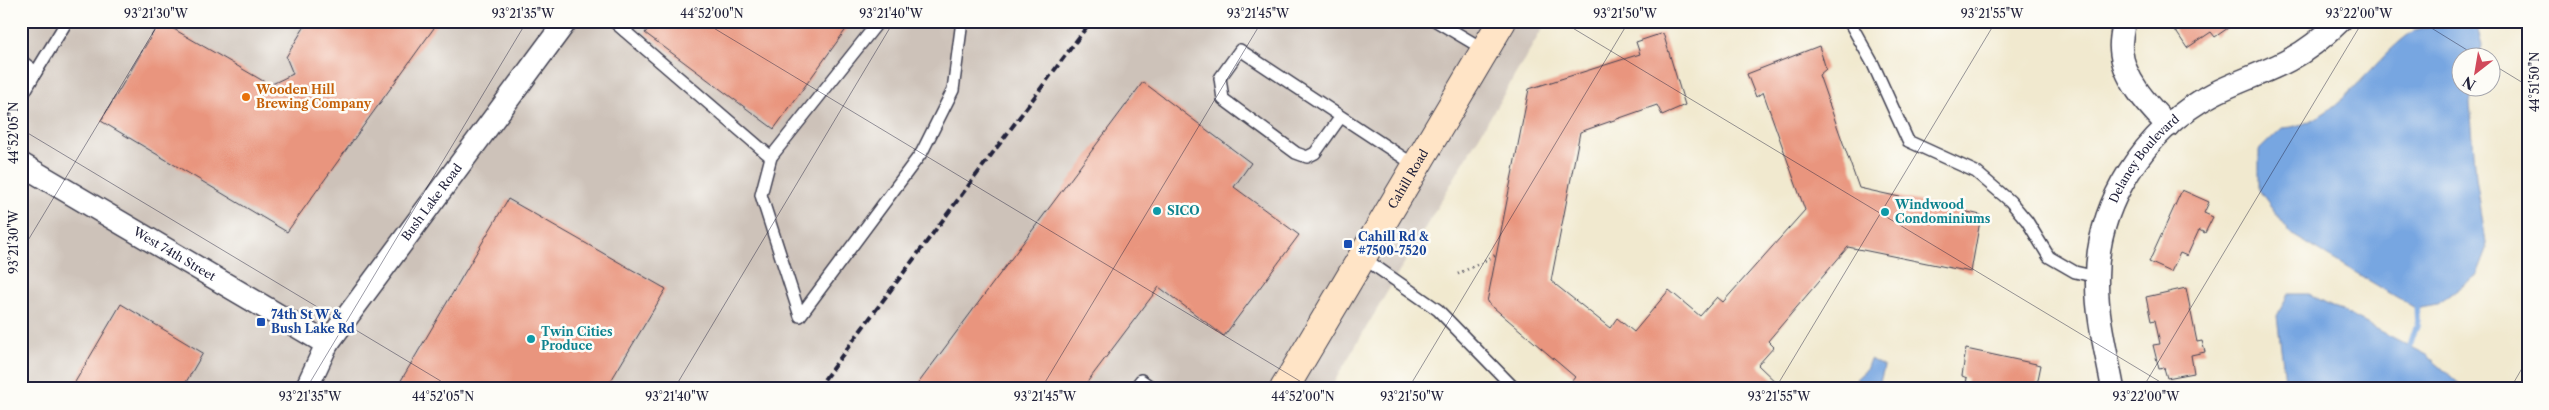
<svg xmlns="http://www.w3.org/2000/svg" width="2549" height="410" viewBox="0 0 2549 410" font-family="'Libre Caslon Text',serif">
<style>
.industrial{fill:#cdc2b9}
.water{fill:#77a6e1;stroke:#4c648e}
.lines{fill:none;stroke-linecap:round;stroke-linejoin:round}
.stream{stroke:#77a6e1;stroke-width:5.5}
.building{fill:#e9957e}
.lane-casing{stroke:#414051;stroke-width:14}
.street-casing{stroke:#414051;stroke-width:25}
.secondary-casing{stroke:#414051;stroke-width:30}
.path{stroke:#414051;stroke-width:3;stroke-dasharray:1 4;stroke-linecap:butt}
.lane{stroke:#fff;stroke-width:11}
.street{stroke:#fff;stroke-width:22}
.secondary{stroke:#ffe4c6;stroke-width:28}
.rail{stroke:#22223b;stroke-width:4;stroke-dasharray:8 4;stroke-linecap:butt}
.ticks{fill:none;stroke:#22223b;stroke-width:1;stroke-opacity:0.45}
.food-dot{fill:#e8710a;stroke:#fdfcf7;stroke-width:2}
.culture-dot{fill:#0f9aa8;stroke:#fdfcf7;stroke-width:2}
.transit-dot{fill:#1a4fb4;stroke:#fdfcf7;stroke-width:2}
.labels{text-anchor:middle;stroke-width:5;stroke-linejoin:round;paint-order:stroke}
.food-label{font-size:12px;font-weight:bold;fill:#c56008;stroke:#fdfcf7;text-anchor:start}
.street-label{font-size:12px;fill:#22223b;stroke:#fdfcf7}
.culture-label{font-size:12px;font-weight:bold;fill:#0d838f;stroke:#fdfcf7;text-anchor:start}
.transit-label{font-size:12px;font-weight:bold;fill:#164399;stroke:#fdfcf7;text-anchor:start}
.neatline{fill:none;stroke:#22223b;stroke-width:2}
.ticks-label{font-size:12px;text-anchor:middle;fill:#22223b}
</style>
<rect width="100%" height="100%" fill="#fdfcf7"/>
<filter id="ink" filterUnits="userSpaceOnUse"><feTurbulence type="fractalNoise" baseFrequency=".02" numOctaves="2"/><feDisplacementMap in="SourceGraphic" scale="10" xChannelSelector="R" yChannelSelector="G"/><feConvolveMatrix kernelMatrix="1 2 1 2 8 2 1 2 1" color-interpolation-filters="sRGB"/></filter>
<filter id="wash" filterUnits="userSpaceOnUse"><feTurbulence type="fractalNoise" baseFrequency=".0096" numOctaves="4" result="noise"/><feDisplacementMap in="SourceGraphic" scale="20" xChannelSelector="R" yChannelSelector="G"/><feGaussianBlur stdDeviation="1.12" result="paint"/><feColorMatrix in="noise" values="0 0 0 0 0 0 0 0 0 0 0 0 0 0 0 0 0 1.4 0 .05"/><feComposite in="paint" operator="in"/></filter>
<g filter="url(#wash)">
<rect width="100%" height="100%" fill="#f1e9cf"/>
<!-- industrial -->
<path class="industrial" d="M21 21H1547L1330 389H21Z"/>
<!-- water -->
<g class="water">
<path d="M2445 21H2466L2477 27 2482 45 2479 57 2462 58V88H2473L2470 103 2476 177 2487 249 2477 275 2437 304 2415 308 2291 234 2259 190V150L2282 128C2336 126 2371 60 2412 32 2421 27 2435 25 2445 21Z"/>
<path d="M2288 294H2309L2427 355 2465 389H2286L2277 316Z"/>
<path d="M1870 359 1884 367 1880 382 1875 389H1861L1856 379 1866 370Z"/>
</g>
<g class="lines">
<!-- stream -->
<path class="stream" d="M2408 352 2417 325 2416 301"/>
</g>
<g id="blocks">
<!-- building -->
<g class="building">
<path d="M160 21 270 85 293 74 286 57 308 21H439L287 232 101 121Z"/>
<path d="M654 21H852L774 129 645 33Z"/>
<path d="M2169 21H2238L2215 37 2211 32 2187 48Z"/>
<path d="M1663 33 1685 105 1662 115 1657 105 1580 132 1551 281 1610 328 1617 318 1634 332 1669 290 1700 316 1717 297 1723 302 1805 210 1763 92 1756 97 1747 74 1819 46 1826 69 1819 75 1859 188 1981 215 1971 272 1848 247 1768 341 1774 347 1758 365 1783 389H1572L1568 386 1575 377 1487 302 1529 89 1640 54 1636 42Z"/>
<path d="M1143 82 1251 163 1234 187 1299 235 1224 336 1159 287 1082 389H914Z"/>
<path d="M2182 190 2209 202 2204 213 2213 217 2205 233 2199 230 2187 256 2180 253 2171 272 2149 262Z"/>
<path d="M508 199 666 289 606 389H396Z"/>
<path d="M2186 288 2197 342 2202 341 2205 352 2191 355 2194 373 2167 378 2164 368 2159 369 2153 345 2160 344 2155 320 2151 321 2146 297Z"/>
<path d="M121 304 203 353 182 389H71Z"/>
<path d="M1966 349 2041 365 2036 389H1965L1967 378 1962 376Z"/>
</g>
</g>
</g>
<g filter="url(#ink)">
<use href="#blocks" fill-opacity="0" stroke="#414051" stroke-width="1"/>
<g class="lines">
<defs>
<g id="lane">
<path d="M613 21 771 157 761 195 800 316 922 152 953 90 962 21"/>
<path d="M1436 21 1485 50"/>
<path d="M1849 21 1873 64 1908 141 1976 172 2010 201 2027 221 2049 257 2075 272 2097 277"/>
<path d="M625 31 632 21"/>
<path d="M21 61 36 72 21 98"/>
<path d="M36 72 67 21"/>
<path d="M1340 118 1315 153 1307 157 1296 153 1223 99 1220 78 1240 50 1416 166"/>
<path d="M771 157 879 21"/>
<path d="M1362 257 1438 310 1515 389"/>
<path d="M1134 389 1141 380 1154 389"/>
</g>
<g id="street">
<path d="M2124 21C2123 30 2120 40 2121 49 2123 79 2148 105 2168 126"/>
<path id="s1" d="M21 164 327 344"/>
<path id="s2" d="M306 389 327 344 566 21"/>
<path id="s3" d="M2113 389C2107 355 2097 319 2097 284 2095 205 2144 130 2213 94 2238 81 2265 73 2289 60 2308 50 2325 36 2340 21"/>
</g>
<g id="secondary">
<path id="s4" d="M1284 389 1502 21"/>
</g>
</defs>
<!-- lane casing -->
<use href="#lane" class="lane-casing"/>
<!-- street casing -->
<use href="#street" class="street-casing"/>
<!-- secondary casing -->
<use href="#secondary" class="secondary-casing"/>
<!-- path -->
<path class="path" d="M1458 274 1496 255"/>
<!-- lane -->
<use href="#lane" class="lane"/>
<!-- street -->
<use href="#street" class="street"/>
<!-- secondary -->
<use href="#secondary" class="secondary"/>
<!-- rail -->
<path class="rail" d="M817 389 1091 21"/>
</g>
</g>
<!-- ticks -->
<path class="ticks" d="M702 21 1313 389M1561 21 2172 389M2420 21 2480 58M2492 64 2528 86M21 129 454 389M21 252 160 21M306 389 527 21M674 389 894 21M1041 389 1262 21M1408 389 1629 21M1775 389 1996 21M2142 389 2363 21M2510 389 2528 358"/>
<!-- markers -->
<circle class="food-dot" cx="246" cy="97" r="5"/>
<g class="culture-dot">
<circle cx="1157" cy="211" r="5"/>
<circle cx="1885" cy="212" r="5"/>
<circle cx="531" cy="339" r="5"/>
</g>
<g class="transit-dot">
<rect x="1343" y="239" width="10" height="10" rx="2.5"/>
<rect x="256" y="317" width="10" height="10" rx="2.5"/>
</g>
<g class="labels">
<!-- food labels -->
<g class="food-label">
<text x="256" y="94">Wooden Hill<tspan x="256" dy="14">Brewing Company</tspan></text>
</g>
<!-- street labels -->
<g class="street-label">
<text dy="4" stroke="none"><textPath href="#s3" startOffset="244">Delaney Boulevard</textPath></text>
<text dy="4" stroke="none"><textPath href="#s4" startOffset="244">Cahill Road</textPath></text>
<text dy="4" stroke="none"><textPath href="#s2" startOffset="226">Bush Lake Road</textPath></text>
<text dy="4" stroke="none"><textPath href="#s1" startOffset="178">West 74th Street</textPath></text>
</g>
<!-- culture labels -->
<g class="culture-label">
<text x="1895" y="209">Windwood<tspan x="1895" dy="14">Condominiums</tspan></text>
<text x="1167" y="215">SICO</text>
<text x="541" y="336">Twin Cities<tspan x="541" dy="14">Produce</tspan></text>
</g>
<!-- transit labels -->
<g class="transit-label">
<text x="1358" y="241">Cahill Rd &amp;<tspan x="1358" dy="14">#7500-7520</tspan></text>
<text x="271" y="319">74th St W &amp;<tspan x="271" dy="14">Bush Lake Rd</tspan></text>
</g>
</g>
<!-- margin -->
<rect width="2549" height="410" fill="none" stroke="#fdfcf7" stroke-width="55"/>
<!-- north arrow -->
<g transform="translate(2476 72) rotate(211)"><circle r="24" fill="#fdfcf7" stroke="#a5a5ac"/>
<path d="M0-4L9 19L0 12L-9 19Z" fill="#d1495b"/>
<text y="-8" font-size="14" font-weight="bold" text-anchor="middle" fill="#22223b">N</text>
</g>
<rect x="28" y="28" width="2494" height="354" class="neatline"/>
<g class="ticks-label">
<text x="156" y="18">93°21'30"W</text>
<text x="523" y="18">93°21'35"W</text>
<text x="712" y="18">44°52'00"N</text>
<text x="891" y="18">93°21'40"W</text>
<text x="1258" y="18">93°21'45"W</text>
<text x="1625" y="18">93°21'50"W</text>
<text x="1992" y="18">93°21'55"W</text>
<text x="2359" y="18">93°22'00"W</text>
<text transform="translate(2535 82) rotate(-90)" y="4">44°51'50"N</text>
<text transform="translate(14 133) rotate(-90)" y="4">44°52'05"N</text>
<text transform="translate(14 242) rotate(-90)" y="4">93°21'30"W</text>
<text x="310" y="401">93°21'35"W</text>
<text x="443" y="401">44°52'05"N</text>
<text x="677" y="401">93°21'40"W</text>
<text x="1045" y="401">93°21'45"W</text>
<text x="1303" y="401">44°52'00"N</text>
<text x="1412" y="401">93°21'50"W</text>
<text x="1779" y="401">93°21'55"W</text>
<text x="2146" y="401">93°22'00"W</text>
</g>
</svg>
